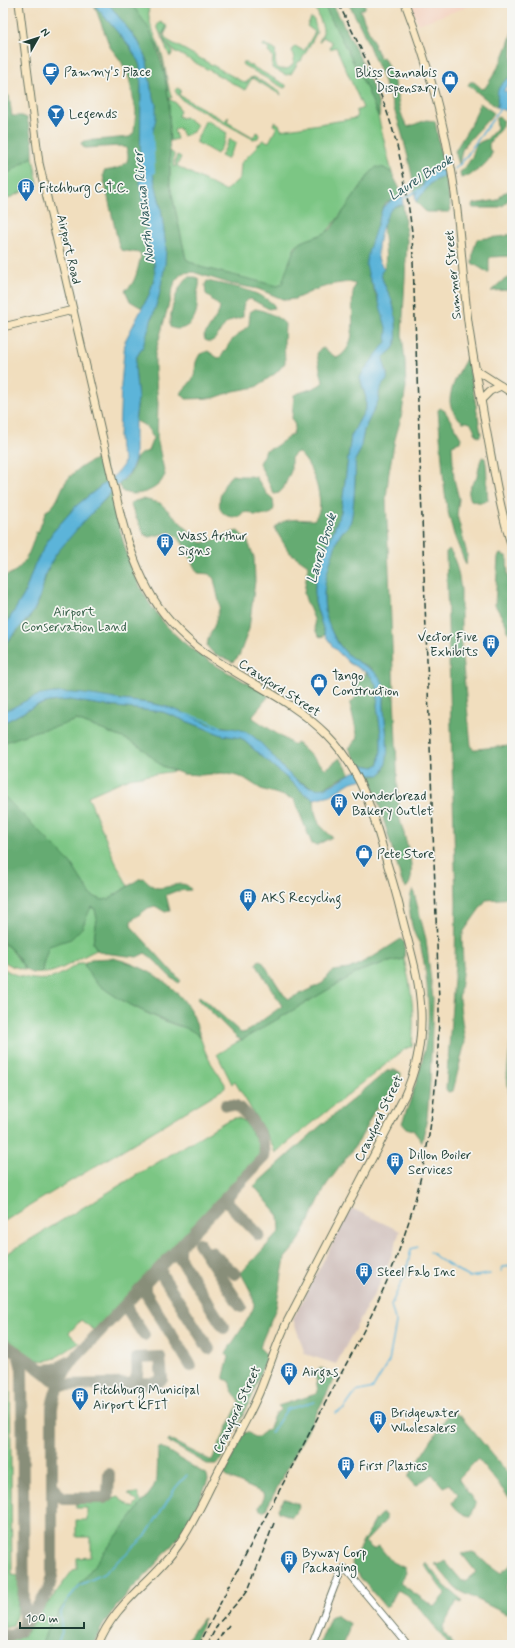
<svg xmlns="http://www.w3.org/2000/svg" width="515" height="1648" viewBox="0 0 515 1648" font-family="Mynerve,sans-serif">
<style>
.built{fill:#f4d3c1}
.industrial{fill:#d0c0bc}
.green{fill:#7cc684;stroke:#4e825c}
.forest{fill:#65ab72;stroke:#427453}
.water{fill:#5cb4d9;stroke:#3e7886}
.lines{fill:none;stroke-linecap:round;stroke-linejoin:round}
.stream{stroke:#5cb4d9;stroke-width:1.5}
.river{stroke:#5cb4d9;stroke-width:8}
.taxiway{stroke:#888e79;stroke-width:12}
.tertiary-casing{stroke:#687564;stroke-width:8}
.secondary-casing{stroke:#687564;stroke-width:9}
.tertiary{stroke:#fff;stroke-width:6}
.secondary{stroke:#f9e7c3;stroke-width:7}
.rail{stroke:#1f3d34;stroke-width:1.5;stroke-dasharray:6 3;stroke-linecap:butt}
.labels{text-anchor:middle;stroke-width:3.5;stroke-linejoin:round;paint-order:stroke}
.poi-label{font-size:13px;fill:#1f3d34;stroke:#f6f6f2;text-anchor:start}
.street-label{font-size:13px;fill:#1f3d34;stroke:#f6f6f2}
.park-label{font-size:13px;fill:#365f48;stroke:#f6f6f2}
.water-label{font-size:14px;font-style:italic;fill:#2e5b5d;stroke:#f6f6f2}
</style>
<rect width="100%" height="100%" fill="#f6f6f2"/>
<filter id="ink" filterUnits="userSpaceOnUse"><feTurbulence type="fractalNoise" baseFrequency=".025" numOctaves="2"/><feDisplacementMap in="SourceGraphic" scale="8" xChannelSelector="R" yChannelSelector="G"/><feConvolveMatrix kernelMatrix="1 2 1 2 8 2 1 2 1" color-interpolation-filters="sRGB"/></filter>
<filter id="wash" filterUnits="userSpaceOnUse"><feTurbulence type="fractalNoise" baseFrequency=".012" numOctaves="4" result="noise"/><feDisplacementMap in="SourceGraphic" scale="16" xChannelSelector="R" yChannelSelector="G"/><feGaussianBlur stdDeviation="0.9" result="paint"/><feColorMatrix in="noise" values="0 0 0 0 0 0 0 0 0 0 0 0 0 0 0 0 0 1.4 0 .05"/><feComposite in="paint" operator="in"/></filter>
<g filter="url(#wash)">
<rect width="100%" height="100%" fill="#f1debe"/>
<!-- built -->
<path class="built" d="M411 3H469L470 6 418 24Z"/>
<!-- industrial -->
<path class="industrial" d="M351 1208 400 1231 384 1276 336 1364 305 1354 293 1319Z"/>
<!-- green -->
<g class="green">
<path d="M149 3C146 26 158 37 163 58 166 71 167 85 172 98L170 97 169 99 176 103 180 111 178 116 182 118 185 117 197 125 193 132 183 136 179 128 174 130 177 139 170 141C169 112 169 70 156 43 149 30 139 17 131 4Z"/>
<path d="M314 3H323L367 89 378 116 392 173 384 168 371 172 346 208 325 234 302 242 295 247 282 284 278 287 212 270 200 267 186 259 170 185V151L174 154 173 163 174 167 176 166 175 162 177 155 181 157 177 166 225 191 240 178 241 163 257 147 256 146 264 140 269 142 277 127 273 125 274 122 279 124 281 130 357 118 356 111 363 108 336 47 330 49 332 42 323 37 320 42H319L323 33V28Z"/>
<path d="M311 18 314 20 317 32 301 61H299L291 74 286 75 272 68 273 57 268 52 269 49 263 46 264 44 275 50C277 57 271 71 285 69 288 69 291 67 293 64 297 57 288 52 295 46L304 51 315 32 307 26Z"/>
<path d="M160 22 167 26 161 36 164 41 173 52 170 57 157 26Z"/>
<path d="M166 27H168L164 35 167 40 243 82 246 83 250 78 254 77 280 92 281 95 252 78 245 90 174 51 165 41 163 36Z"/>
<path d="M244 62 286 85V87L284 88 243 65 242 63Z"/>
<path d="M177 88 181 90 179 95 225 121 229 116 227 122 253 137 257 132 259 135 258 138 253 139 182 100 177 94 175 90Z"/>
<path d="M205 121H208L227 133 224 143 217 154 196 142Z"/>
<path d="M230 139 237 143 227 159 221 156Z"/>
<path d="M33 157 38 184 3 201V177L21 164Z"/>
<path d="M98 471 132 583 66 723 77 720 128 740 143 749 162 766 175 771 129 778 88 796 115 861 128 886 109 899 102 900 90 895 70 862 3 795V601Z"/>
<path d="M90 907 95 909 97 919 93 943 97 950C81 956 59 974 42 973L43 964 49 946 82 928Z"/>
<path d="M3 943 11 949 26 970 12 966 3 961Z"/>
<path d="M404 959C412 989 415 1016 412 1046L405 1049 275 1153 272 1144 235 1082 232 1084 217 1054 360 971 384 963Z"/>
<path d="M80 963H84C89 989 151 1016 175 1025 181 1027 190 1027 195 1031 202 1037 202 1045 206 1053 210 1063 219 1074 225 1084V1088L3 1222V968C15 977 37 982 52 978 62 975 72 967 80 963Z"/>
<path d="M235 1118H239L244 1121 259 1144 260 1151 258 1157 94 1330 81 1320 69 1333 79 1343C51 1360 47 1370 18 1348 13 1345 9 1340 3 1337V1256L226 1121Z"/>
<path d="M3 1350 10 1359 12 1575 19 1576 17 1612 13 1626 3 1628Z"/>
<path d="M137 1493 142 1504 50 1623 41 1645H3V1639H17L24 1635 73 1570 77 1569V1558L91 1557V1537H76V1520H87V1508H76L77 1501H102L119 1496 123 1501 133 1508 138 1502 128 1494Z"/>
</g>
<!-- forest -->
<g class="forest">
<path d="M108 3H131L148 27 156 44 164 72 169 102 170 185 186 259 200 267 212 270 278 286 282 284C286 272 292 247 302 242 312 237 322 236 331 229L371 172 376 167 384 168 392 173C395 181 400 187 402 195 396 199 388 200 383 206 380 212 368 273 370 279 375 297 391 321 387 341 384 351 365 366 360 378L366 398V408L351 436 341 512 318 569 315 587V602L325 635 324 636 320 637 317 634 315 628 314 619 306 600 304 593 308 565 289 552 275 529C283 516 300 520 314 520 316 517 318 514 319 511 323 496 311 460 297 452L291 458V471L283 489 279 493 274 494 259 463 266 450 273 448 293 434 295 426 292 418 294 395C302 391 319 388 323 382L317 355 318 351 323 348 337 358C360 346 350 313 353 293 353 289 355 287 355 284L349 282 334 284 317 289 295 299 285 300 258 289 231 284 193 272 182 273 175 281 155 354V370L158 403 157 438 165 475C163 478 161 483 158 485 149 493 132 497 122 491L119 484C123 481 128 476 131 472 137 460 133 456 148 451L153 438C149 429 145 424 135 421L138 399 135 368 136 358 143 346 159 296 165 264 166 248 161 208 149 157 148 144 152 135 156 104 151 89 147 61 139 43Z"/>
<path d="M323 3H332C341 19 386 104 379 117L367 89Z"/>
<path d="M348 3H365V8L360 10 375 46 374 47 375 49 376 48 380 58 383 57C388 66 393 77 395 87 399 101 399 115 408 127L426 120 435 121 444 170 432 172 415 194C408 146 393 100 373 56 366 38 358 20 348 3Z"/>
<path d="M94 4 130 47 138 61 140 66 141 86 140 181 146 233 154 262 155 275 150 293 142 308 130 301 125 290C136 286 138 266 141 256L139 253 121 250 119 246 103 175 104 171C117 169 134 166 126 148L121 146 84 148 81 143 84 141 130 137 134 132 136 111 129 78 121 61 110 47Z"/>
<path d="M512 32V76L507 79 496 107 468 85 470 82H474L482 89 485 88C498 69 506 54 512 32Z"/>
<path d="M3 92 9 96 12 116H22L27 118 33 144V157L21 164 3 177Z"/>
<path d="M480 103 494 113 466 144 462 150 459 164 455 151 473 121Z"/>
<path d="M499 117 504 121C502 125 501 130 497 133 492 140 485 144 492 153 488 165 473 175 461 178L460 172 465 168 472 157 476 145 480 142 487 139 497 128 496 119Z"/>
<path d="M445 175 451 210 449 212H426L416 202 431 183Z"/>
<path d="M509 191 511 196 504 205 497 208H473L472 206 473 204 498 200 503 193Z"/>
<path d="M403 205 407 241 402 334 405 362 406 387 401 418 395 439 389 472 386 498 399 816C403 833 420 876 406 888L402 882 373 784 368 777 370 775 375 776 383 772C391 752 386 730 384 709 383 705 385 701 384 697 382 691 379 686 377 680 376 677 374 672 372 669 367 665 359 663 353 659 341 650 331 634 327 619 320 593 327 561 339 537 341 532 347 529 350 523 354 515 356 470 355 460L360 451 364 430 379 399V392L388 373 384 365 383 358C386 354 392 351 394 347 399 340 395 309 392 301 388 290 382 284 381 272 396 258 366 206 403 205Z"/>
<path d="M508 234 511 236V256L491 257 489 259V272H487L472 263 473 252 477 239 507 236Z"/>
<path d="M189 277H195L199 279C200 286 198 289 197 294 197 299 198 303 197 307 196 321 184 334 170 327 169 314 177 284 189 277Z"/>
<path d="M508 278 510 279 512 282 510 290 491 291 502 281Z"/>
<path d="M207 281C229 286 257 289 274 305V308L269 309 251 299 247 300 243 306V316C238 320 235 318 230 321 221 325 220 338 210 342L205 340 204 336 219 312 220 307 206 294 205 285Z"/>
<path d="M255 309C262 309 281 318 285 324L284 341 285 363 276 373 256 387 234 391 214 398 186 399 181 394C184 387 191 384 194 376 197 366 193 365 200 354L208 351 218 358 221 357 231 341 249 325 250 312Z"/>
<path d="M466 359 468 360 481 434 479 437 476 435C473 427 473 421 463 422 457 418 450 409 450 401 450 388 459 371 466 359Z"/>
<path d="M440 408 445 411 461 438 460 442 452 445 454 479 459 499 457 515 467 554 466 565 454 535 447 508 444 485 438 410Z"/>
<path d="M482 457 485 458C488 471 486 486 488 500 482 504 477 502 471 500 465 486 473 487 477 476 479 470 479 463 482 457Z"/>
<path d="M98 458 103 460 107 481 76 506 52 533 34 566 24 595 3 629V576C24 573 31 549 36 532L38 533 46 511C57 506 59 493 65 483 73 471 85 464 98 458Z"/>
<path d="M232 475C240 477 247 475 256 477L267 494 273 499 274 508 272 513 266 515H254L249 512 242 513 239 517C233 517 227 517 223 513 214 505 224 481 232 475Z"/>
<path d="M112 492C123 549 136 601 182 641 207 663 239 678 267 694L268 697 253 715V718L294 745 297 743 326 769 340 758 350 773 322 789 313 788 293 778 256 739 230 728 211 725 170 708 151 703 53 693 3 712V646C17 634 34 616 40 598 44 584 46 569 55 556 70 532 93 513 112 492Z"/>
<path d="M143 499 160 503 202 543C209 541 215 540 222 537 228 535 231 532 238 531L248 542 254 557 255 581 249 629 239 656 233 662 213 653 207 646 208 639 215 624 220 606 214 579 210 574 198 573C187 557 189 544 170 532L150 537 144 534 130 504 135 501Z"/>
<path d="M449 549 453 555 458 572 461 590V648L471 745 473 749H476L509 746 512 743V898L486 900 464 931 462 938 463 965 459 999 465 1042 453 1091 448 1092 446 1089 455 964 456 901 446 552Z"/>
<path d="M500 554 506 556 507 559 512 633 510 634 507 631 506 624 495 605 498 557Z"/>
<path d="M366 673 373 679 377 686 378 698 377 705 381 734V750L379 764 374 767 358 764 349 748 358 738 350 704 356 697 354 687Z"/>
<path d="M511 681H512V735L508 704H509V683Z"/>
<path d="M70 700 108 706 163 712 222 735 241 738 305 794 314 799 315 812 319 824 332 837 317 845 312 844 294 799 261 789 244 778 233 775 222 773 201 775 183 774 162 766 143 749 128 740 77 720 56 727 36 731 3 743V723L37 705 49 702Z"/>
<path d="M3 795 70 862 91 895 102 900 109 899 139 879 144 878C147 881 151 885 154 887 165 892 184 876 191 890L176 891 166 895 170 911 165 912 155 906 148 908 131 921V926L181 981 179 983C166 976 158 961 145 953L137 957 103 953 97 950 93 943 97 919 95 909 91 907 82 928 71 939 49 946 43 964 42 973C23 977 22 959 11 949 9 947 6 945 3 943Z"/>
<path d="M413 889 426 939 433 999 430 1082 427 1118 422 1142 413 1130 406 1128 402 1123C417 1083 431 1042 428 999 427 982 425 964 421 948 420 943 418 941 416 937 410 926 407 900 413 889Z"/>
<path d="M401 939 405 943 404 959 384 963 360 971 242 1040 237 1038 198 999 199 996 205 1000 241 1033 246 1032 282 1006 256 964 259 960 262 961 284 995 289 999 323 983 328 975 333 971 349 969 373 957Z"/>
<path d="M113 958C145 966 177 984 193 1015 196 1022 198 1031 201 1038 191 1028 182 1027 169 1022 146 1013 89 989 84 963L91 959Z"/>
<path d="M512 1027V1117L507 1076Z"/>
<path d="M391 1070H395L401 1074 400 1081 374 1111 359 1141 327 1184 298 1243 285 1258 276 1308 262 1341 260 1348 267 1355 251 1399 220 1461 216 1464H207L168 1442 169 1440 172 1441 210 1460H212L239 1403C238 1394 230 1394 230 1381L224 1379V1376L229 1357 226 1353C231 1344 253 1314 254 1305 254 1294 245 1282 241 1273L280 1231 279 1216 254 1186 319 1127 387 1071Z"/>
<path d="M321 1368 330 1372 334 1376V1380L266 1509 263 1511 260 1510 259 1507 264 1498 263 1493 229 1478 225 1475 224 1473 244 1433 248 1432 254 1437H258L269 1428 274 1415 281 1409 278 1406 316 1394 318 1392 315 1372Z"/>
<path d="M451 1410 462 1418 512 1478V1501L478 1459 459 1478V1480L476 1504 471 1516C464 1516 455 1509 452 1503L458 1494 450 1484 443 1487 432 1474 416 1486 409 1478V1475Z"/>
<path d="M161 1447 207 1475 208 1480C198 1505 186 1529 169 1549 141 1583 111 1603 93 1645H41L50 1623 152 1490 157 1479 158 1449Z"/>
<path d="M284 1499H286L298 1504 299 1507 292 1517 279 1512 278 1509Z"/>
<path d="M381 1514H384L386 1516V1520L365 1542 373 1549 379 1546 392 1562 405 1568 406 1573 400 1583 434 1607 445 1594 425 1566 424 1563H426L445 1586 462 1600 461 1603 457 1601 443 1627V1632L454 1645H449C437 1631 413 1595 397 1590 392 1596 390 1605 386 1608L354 1570 352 1563 353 1559 376 1519Z"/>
<path d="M472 1552 475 1553 486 1563 501 1573 512 1564V1583L507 1584 506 1587 511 1609 510 1613 506 1614 456 1589 435 1564V1563L438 1565 445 1561 462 1581H465L476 1572 462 1554Z"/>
<path d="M335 1615 350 1624 348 1632 342 1645H319L331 1616Z"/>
<path d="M203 1618 202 1626 192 1645H183Z"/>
</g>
<!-- water -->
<g class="water">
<path d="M93 3H108L139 43 147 61 151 89 156 104V118L152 135 148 144 149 157 161 208 166 248 165 264 159 296 143 346 136 358 135 368 138 399 135 421V459L130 472 78 528 55 555 46 572 39 600 32 614 3 646V629L24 595 34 566 52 533 76 506 116 474 123 465 124 460 120 450 119 436 121 385 125 341 150 293 155 275 154 262 146 233 140 181 141 86 140 66 138 61 130 47Z"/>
<path d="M512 76V79L504 90 505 92 512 88V103L505 111 496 107 498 105C496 88 498 86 512 76Z"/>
<path d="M444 170 445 175 431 183 416 202 415 194 422 187 428 175 432 172Z"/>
<path d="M402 195 403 205C400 205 396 205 394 207 384 213 376 246 378 258 379 262 382 265 384 269L381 272C382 284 388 290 392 301 395 309 399 340 394 347 392 351 386 354 383 358 384 366 388 372 387 380L383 384 379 392V399L364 430 360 451 355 460C356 470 354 514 350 523 347 529 341 531 339 537 336 542 335 548 333 554 325 576 320 599 328 622 332 636 342 652 355 660 364 666 374 669 380 678 387 687 383 696 384 707 384 725 394 760 380 775H370L364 779 351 782 331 795 314 799 305 794 241 738 222 735 163 712 108 706 70 700 49 702 37 705 3 723V712C16 707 28 698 41 695 68 689 96 696 122 700 138 702 155 703 170 708 183 712 196 719 209 724 221 729 238 726 250 734 272 749 286 782 314 788 330 792 345 773 360 770L358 764 374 767 379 764 381 750V734L377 705 378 698 377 686 369 674 349 663 333 647 325 635 315 602V587L318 569 341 512 351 436 366 408V398L360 378 363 372 386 342 387 331 377 295 369 277 366 265 369 249 383 207 392 200Z"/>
</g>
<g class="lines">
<!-- stream -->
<g class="stream">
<path d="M454 169C464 163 468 153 474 145 484 131 492 121 501 107"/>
<path d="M401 200 420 189"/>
<path d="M185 714 209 721 221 727"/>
<path d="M430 1252 442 1261 469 1277 490 1274"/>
<path d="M501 1271 503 1267 512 1266"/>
<path d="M335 1413 344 1409 356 1392 373 1388 389 1361 396 1323 391 1305 406 1273 411 1249 418 1247"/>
<path d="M271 1433 287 1409 315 1402"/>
<path d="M57 1645 62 1632 60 1614 68 1599 80 1585 103 1574 145 1537 176 1487 187 1475"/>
</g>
<!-- river -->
<path class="river" d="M149 132 151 171"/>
<!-- taxiway -->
<g class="taxiway">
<path d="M228 1197 227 1200 229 1204 259 1235"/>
<path d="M199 1243 241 1307"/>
<path d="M179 1249V1257L224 1328"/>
<path d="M211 1252 235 1274"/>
<path d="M161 1268 162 1275 209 1349"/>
<path d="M145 1285V1292L191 1366"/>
<path d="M127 1303 128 1311 144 1335"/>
<path d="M3 1343 42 1370 55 1369 71 1361"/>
<path d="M18 1354 22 1369 24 1625"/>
<path d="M38 1368 59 1384 64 1385 156 1383 162 1379 160 1357 137 1358C137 1368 140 1379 131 1384"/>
<path d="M53 1486 59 1495 63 1498H104L108 1496 109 1474"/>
<path d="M3 1635 11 1636 19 1631 43 1599 48 1591 52 1576V1408C55 1389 62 1374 74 1359L264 1157C268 1143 250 1113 236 1106 233 1105 229 1105 226 1105"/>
</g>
</g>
</g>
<g filter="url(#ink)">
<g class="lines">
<defs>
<path id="tertiary" d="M312 1645 335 1585 344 1568 408 1645"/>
<g id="secondary">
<path d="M19 3 39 163 121 517C137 578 159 624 214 659 252 684 294 702 327 735 362 770 374 816 387 863 392 879 397 896 401 913 409 946 420 978 421 1012 422 1041 416 1071 404 1097L288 1320C276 1344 269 1369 259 1393 247 1421 231 1447 217 1474 205 1497 195 1520 181 1541 157 1579 114 1602 98 1645"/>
<path d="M405 3C427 61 444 119 453 180 460 224 462 269 467 313 471 350 479 386 485 423 493 464 499 507 512 547"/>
<path d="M3 327 73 310"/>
<path d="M476 370 512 393"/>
<path d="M481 400 490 391 501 386"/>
</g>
</defs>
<!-- tertiary casing -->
<use href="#tertiary" class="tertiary-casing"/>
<!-- secondary casing -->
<use href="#secondary" class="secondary-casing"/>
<!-- tertiary -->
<use href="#tertiary" class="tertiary"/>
<!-- secondary -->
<use href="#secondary" class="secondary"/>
<!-- rail -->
<g class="rail">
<path d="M199 1645C239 1566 281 1488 322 1409 352 1353 384 1297 404 1236 430 1160 439 1081 439 1002L412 232C407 193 401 153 388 115 375 76 357 40 338 3"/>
<path d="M207 1645 218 1624 244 1595 249 1588 274 1523"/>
<path d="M216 1645 222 1634 229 1625"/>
</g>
</g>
</g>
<!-- icons -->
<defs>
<symbol id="cafe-pin" viewBox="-11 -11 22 30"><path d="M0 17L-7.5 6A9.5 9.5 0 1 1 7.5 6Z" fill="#1f6fb2" stroke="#f6f6f2"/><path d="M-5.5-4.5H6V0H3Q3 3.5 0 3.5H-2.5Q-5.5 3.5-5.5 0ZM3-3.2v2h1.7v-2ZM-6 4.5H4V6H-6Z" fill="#fff"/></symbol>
<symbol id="shop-pin" viewBox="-11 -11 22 30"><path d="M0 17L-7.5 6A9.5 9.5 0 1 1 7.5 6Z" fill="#1f6fb2" stroke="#f6f6f2"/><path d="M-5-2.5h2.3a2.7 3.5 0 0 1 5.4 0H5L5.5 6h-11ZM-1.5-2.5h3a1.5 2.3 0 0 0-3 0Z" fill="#fff"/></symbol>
<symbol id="bar-pin" viewBox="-11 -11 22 30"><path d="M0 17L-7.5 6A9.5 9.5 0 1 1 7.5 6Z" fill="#1f6fb2" stroke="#f6f6f2"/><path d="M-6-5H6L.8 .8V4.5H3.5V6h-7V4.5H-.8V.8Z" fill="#fff"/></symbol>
<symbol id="building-pin" viewBox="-11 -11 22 30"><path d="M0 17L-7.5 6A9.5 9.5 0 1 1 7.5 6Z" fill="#1f6fb2" stroke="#f6f6f2"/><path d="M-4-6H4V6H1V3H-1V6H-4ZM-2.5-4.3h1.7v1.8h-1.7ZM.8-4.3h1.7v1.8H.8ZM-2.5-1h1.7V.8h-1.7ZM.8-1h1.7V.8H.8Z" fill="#fff"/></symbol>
</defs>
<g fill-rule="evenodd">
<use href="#cafe-pin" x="41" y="61" width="20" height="27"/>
<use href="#shop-pin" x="440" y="69" width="20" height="27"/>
<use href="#bar-pin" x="46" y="103" width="20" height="27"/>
<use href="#building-pin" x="16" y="177" width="20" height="27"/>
<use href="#building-pin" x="155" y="532" width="20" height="27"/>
<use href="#building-pin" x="481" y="633" width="20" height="27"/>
<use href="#shop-pin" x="309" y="672" width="20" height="27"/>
<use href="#building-pin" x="329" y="792" width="20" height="27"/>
<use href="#shop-pin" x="354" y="843" width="20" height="27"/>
<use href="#building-pin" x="238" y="887" width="20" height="27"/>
<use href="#building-pin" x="385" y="1151" width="20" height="27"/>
<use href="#building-pin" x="354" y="1261" width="20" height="27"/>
<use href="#building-pin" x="279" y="1361" width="20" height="27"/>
<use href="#building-pin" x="70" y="1386" width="20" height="27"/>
<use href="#building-pin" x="368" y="1409" width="20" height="27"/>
<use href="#building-pin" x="336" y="1455" width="20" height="27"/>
<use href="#building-pin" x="279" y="1549" width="20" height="27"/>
</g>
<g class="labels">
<!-- poi labels -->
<g class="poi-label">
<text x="64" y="76">Pammy's Place</text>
<text x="437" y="77" text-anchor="end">Bliss Cannabis<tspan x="437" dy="15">Dispensary</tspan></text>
<text x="69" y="118">Legends</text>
<text x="39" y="192">Fitchburg C.T.C.</text>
<text x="178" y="540">Wass Arthur<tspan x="178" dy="15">Signs</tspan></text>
<text x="478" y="641" text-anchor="end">Vector Five<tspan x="478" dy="15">Exhibits</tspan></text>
<text x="332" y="680">Tango<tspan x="332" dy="15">Construction</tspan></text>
<text x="352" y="800">Wonderbread<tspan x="352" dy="15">Bakery Outlet</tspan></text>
<text x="377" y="858">Pete Store</text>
<text x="261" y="902">AKS Recycling</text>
<text x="408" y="1159">Dillon Boiler<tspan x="408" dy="15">Services</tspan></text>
<text x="377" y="1276">Steel Fab Inc</text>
<text x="302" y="1376">Airgas</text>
<text x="93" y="1394">Fitchburg Municipal<tspan x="93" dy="15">Airport KFIT</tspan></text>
<text x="391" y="1417">Bridgewater<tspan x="391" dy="15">Wholesalers</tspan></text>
<text x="359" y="1470">First Plastics</text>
<text x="302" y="1557">Byway Corp<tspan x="302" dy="15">Packaging</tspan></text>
</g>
<!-- street labels -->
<g class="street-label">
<text transform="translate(70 249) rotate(77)" y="5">Airport Road</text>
<text transform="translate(452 275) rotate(-95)" y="5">Summer Street</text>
<text transform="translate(280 687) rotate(33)" y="5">Crawford Street</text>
<text transform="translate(378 1118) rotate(-64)" y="5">Crawford Street</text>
<text transform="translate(236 1409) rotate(-65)" y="5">Crawford Street</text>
</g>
<!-- park labels -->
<g class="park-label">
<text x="74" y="616">Airport<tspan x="74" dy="15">Conservation Land</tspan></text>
</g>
<!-- water labels -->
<g class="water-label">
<text transform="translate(420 177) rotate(-32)" y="5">Laurel Brook</text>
<text transform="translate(143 207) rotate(-96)" y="5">North Nashua River</text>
<text transform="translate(321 548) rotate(-73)" y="5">Laurel Brook</text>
</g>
</g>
<!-- margin -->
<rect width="515" height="1648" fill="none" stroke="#f6f6f2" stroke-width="16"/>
<!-- north arrow -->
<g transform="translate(38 38) rotate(51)" stroke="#f6f6f2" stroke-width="3" paint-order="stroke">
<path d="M0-3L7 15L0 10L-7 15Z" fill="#1f3d34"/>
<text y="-6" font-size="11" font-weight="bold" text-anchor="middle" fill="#1f3d34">N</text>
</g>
<!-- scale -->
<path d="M20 1622v6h64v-6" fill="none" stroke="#1f3d34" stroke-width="2"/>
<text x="26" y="1622" font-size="12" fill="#1f3d34" stroke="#f6f6f2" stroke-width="3" paint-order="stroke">100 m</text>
</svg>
